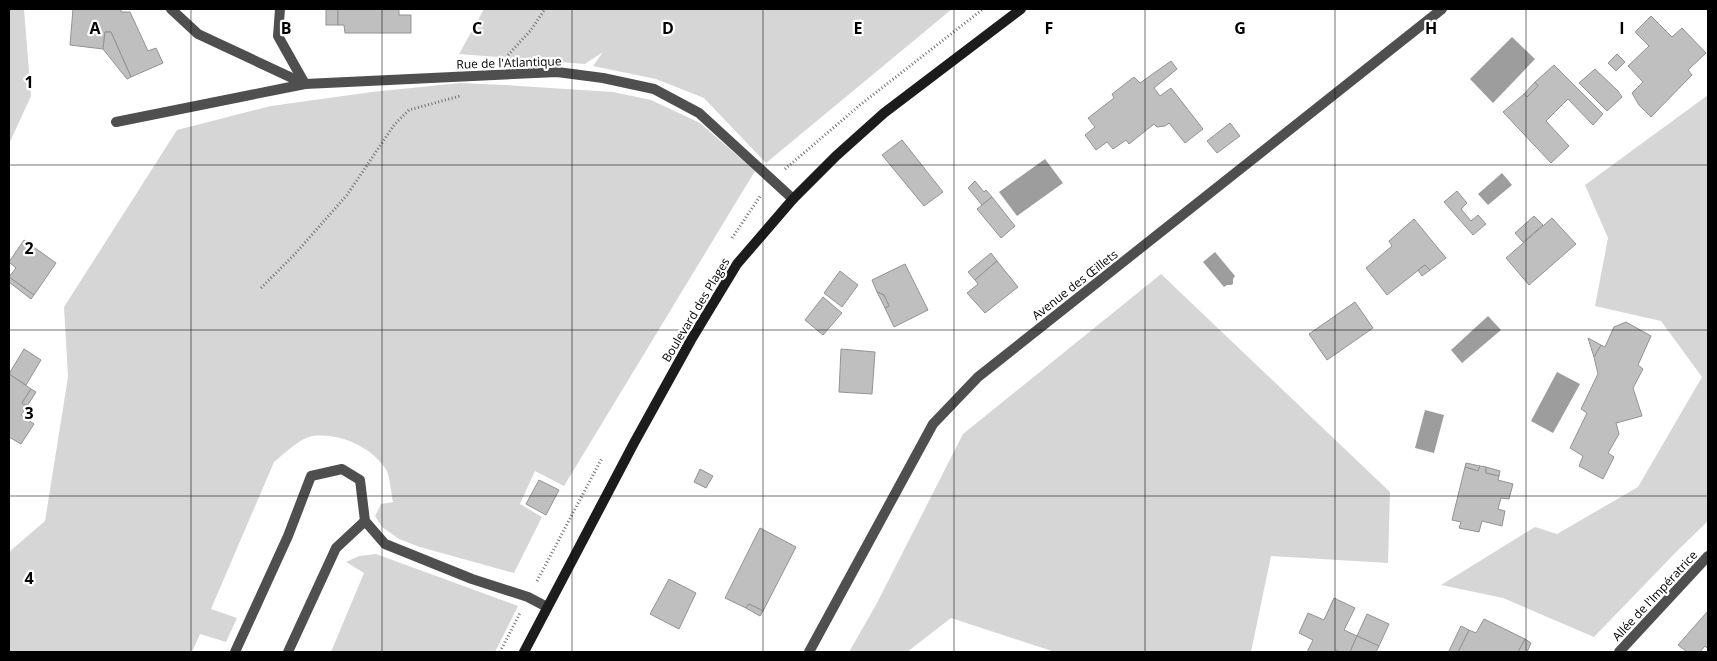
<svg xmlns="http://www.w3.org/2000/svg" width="1717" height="661" viewBox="0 0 1717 661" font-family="'Open Sans',sans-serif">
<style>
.green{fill:#d6d6d6}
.water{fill:#9d9d9d}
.building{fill:#bfbfbf;stroke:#939393}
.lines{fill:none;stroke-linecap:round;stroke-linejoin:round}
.path{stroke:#717171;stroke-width:3;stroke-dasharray:1 2.5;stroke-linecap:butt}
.service{stroke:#4f4f4f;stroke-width:10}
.minor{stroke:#4f4f4f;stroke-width:10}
.secondary{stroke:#1c1c1c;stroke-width:10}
.grid{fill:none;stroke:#000;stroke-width:1;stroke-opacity:0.55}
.labels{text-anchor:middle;stroke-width:4.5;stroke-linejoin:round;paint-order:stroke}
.street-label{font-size:12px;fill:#000;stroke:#fff}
.grid-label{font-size:16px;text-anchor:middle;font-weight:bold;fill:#000;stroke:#fff;stroke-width:4.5;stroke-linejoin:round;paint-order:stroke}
</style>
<rect width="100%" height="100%" fill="#fff"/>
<!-- green -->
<g class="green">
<path d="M9 9H24L31 96 9 144Z"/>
<path d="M484 9H952L766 163 704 98 656 79 593 66 603 52 585 64 459 54Z"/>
<path d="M460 83 505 85 613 92 651 100 700 123 755 171 564 486 535 471 520 504 542 517 514 573 420 547 399 539 382 527 375 516 381 504 393 502C391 493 390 474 385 468 370 446 339 433 313 436 300 438 284 454 274 462L211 609 237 618 226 642 200 634 192 652H9V552L45 521 68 377 64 307 177 130 271 106 372 92Z"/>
<path d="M1708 95V521L1677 551 1594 637 1503 598 1441 585 1535 527 1557 534 1638 487 1702 377 1661 321 1595 306 1608 238 1585 185Z"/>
<path d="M1161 274 1390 492 1388 563 1271 556 1251 652H1055L951 618 907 652H849L877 603 963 434Z"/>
<path d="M376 554 518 606 495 652H331L364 573 346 562 359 556Z"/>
</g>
<!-- water -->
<g class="water">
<path d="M1512 37 1535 59 1493 103 1470 79Z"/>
<path d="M1045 159 1063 183 1017 216 999 192Z"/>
<path d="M1502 173 1512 185 1488 205 1478 194Z"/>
<path d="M1215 252 1235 276 1233 279V284L1231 285H1227L1224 287 1203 262Z"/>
<path d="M1488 316 1501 330 1462 363 1451 350Z"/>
<path d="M1557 372 1580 384 1553 433 1531 421Z"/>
<path d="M1425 410 1444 415 1434 453 1415 448Z"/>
</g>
<!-- building -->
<g class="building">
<path d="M73 9H121V12H130L148 51 156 48 163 63 131 77 111 32H105L103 49 70 45Z"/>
<rect x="326" y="9" width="12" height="16"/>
<path d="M338 9H399V15H411V33H345L344 25H338Z"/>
<path d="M1651 16 1672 37 1682 28 1706 53 1688 70 1692 75 1651 117 1639 105 1632 93 1643 82 1628 66 1649 46 1635 32Z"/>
<path d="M105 32H111L131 77 127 79 103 49Z"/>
<path d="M1617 54 1625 62 1616 71 1608 63Z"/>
<path d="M1171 61 1177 69 1154 88 1160 96 1171 88 1203 129 1185 143 1169 123 1165 126 1157 127 1154 124 1129 144 1126 140 1113 149 1107 142 1096 150 1085 135 1095 127 1088 118 1114 98 1112 94 1134 77 1140 83Z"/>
<path d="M1554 65 1603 114 1593 125 1568 99 1546 121 1569 146 1551 163 1503 112 1524 94 1527 97 1538 86 1535 82Z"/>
<path d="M1595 69 1618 91 1622 97 1607 111 1579 83Z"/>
<path d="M1535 82 1538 86 1527 97 1524 94Z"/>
<path d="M1230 123 1240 136 1217 153 1207 141Z"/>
<path d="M902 140 943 192 924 206 882 155Z"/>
<path d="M975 181 984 192 986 190 992 197 982 205 968 188Z"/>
<path d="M1457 191 1467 203 1461 209 1471 221 1478 215 1486 224 1473 235 1444 202Z"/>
<path d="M992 197 1015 226 1001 238 977 209Z"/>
<path d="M1534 216 1543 225 1523 242 1515 233Z"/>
<path d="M1552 218 1576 244 1529 285 1506 258Z"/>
<path d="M1414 219 1446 258 1430 270 1425 265 1387 295 1366 268 1392 246 1389 241Z"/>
<path d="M24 240 56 263 34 295 9 277 16 268 9 262Z"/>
<path d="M991 253 997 261 975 280 968 272Z"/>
<path d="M997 261 1018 287 985 313 967 293 978 284 975 280Z"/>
<path d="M905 264 928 310 894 327 885 308 889 306 884 295 877 292 872 280Z"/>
<path d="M1425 265 1430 270 1422 276 1418 270Z"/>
<path d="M840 271 858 285 842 307 824 293Z"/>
<path d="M9 277 34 295 31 299 9 282Z"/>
<path d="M877 292 884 295 889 306 885 308Z"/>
<path d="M823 297 842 313 823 335 805 320Z"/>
<path d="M1355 302 1373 328 1327 360 1309 334Z"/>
<path d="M1626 322 1651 336 1638 365 1643 369 1633 388 1642 416 1616 423 1619 434 1608 453 1614 457 1603 479 1579 466 1583 456 1570 448 1587 413 1581 409 1598 374 1594 357 1601 345 1605 347 1614 327Z"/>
<path d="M1588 338 1601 345 1594 357Z"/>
<path d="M24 349 41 360 26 385 9 374Z"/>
<path d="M841 349 875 352 872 394 839 392Z"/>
<path d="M9 374 31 389 22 403 27 406 21 415 34 424 21 444 9 437Z"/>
<path d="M31 389 36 392 27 406 22 403Z"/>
<path d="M1466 463 1480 466 1478 471 1465 467Z"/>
<path d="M1480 466 1486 467V473L1499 476 1498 480 1513 484 1509 499 1501 498 1498 509 1505 511 1502 526 1482 521 1479 532 1459 528 1461 522 1452 520 1465 467 1478 471Z"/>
<path d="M1486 467 1500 471 1499 476 1486 473Z"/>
<path d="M700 469 713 476 706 488 694 482Z"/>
<path d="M539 480 559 490 546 515 526 504Z"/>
<path d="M760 528 796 547 763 611 749 604 746 608 725 598Z"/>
<path d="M669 579 696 593 679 629 650 614Z"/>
<path d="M1334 598 1355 608 1344 630 1357 636 1350 652H1340L1336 650 1335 652H1307L1313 640 1299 633 1308 613 1324 620Z"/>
<path d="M749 604 763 611 760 616 746 608Z"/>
<path d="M1708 611V649L1705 646 1700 652H1687L1678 645Z"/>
<path d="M1367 614 1389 624 1379 646 1357 636Z"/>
<path d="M1484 619 1525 639 1518 652H1458L1469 630 1476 633Z"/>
<path d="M1461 626 1469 630 1458 652H1452L1449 651Z"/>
<path d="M1357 636 1379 646 1376 652H1350Z"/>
<path d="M1525 639 1531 643 1527 652H1518Z"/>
</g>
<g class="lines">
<!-- path -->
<g class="path">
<path d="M508 55 531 30 545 9"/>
<path d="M785 169 860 105 983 9"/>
<path d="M732 238 761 195"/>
<path d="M261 288 294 255 347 195 394 125 409 110 460 96"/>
<path d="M537 581 602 458"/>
<path d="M500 652 520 613"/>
</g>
<!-- service -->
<g class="service">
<path d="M235 652 288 536 311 476 342 469 360 480 365 521 385 544 472 579 528 597 547 607"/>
<path d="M288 652 336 548 365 521"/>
</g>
<!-- minor -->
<g class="minor">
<path d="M171 9 198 34 305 84"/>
<path d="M280 9 278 36 305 84"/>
<path d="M116 122 305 84 557 72 603 78 654 89 699 113 793 199"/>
<path d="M809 652 933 424 978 377 1442 9"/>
<path d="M1619 652 1708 556"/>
</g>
<!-- secondary -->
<path class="secondary" d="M524 652 634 443 691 340 737 264 793 199 836 156 884 113 1021 9"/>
</g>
<!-- grid -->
<path class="grid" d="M191 9V652M382 9V652M572 9V652M763 9V652M954 9V652M1145 9V652M1335 9V652M1526 9V652M9 165H1708M9 330H1708M9 496H1708"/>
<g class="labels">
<!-- street labels -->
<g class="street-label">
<text transform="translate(509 63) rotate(-2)" y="4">Rue de l'Atlantique</text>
<text transform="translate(1075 285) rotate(-38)" y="4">Avenue des Œillets</text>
<text transform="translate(696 310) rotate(-59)" y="4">Boulevard des Plages</text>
<text transform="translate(1655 596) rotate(-47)" y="4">Allée de l'Impératrice</text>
</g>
</g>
<g class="grid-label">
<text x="95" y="34">A</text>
<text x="286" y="34">B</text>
<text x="477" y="34">C</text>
<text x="668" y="34">D</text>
<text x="858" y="34">E</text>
<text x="1049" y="34">F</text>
<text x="1240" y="34">G</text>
<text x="1431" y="34">H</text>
<text x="1622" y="34">I</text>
<text x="29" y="88">1</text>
<text x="29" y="254">2</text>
<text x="29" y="419">3</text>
<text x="29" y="584">4</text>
</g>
<!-- border -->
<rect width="1717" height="661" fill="none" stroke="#000000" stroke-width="20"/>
</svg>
